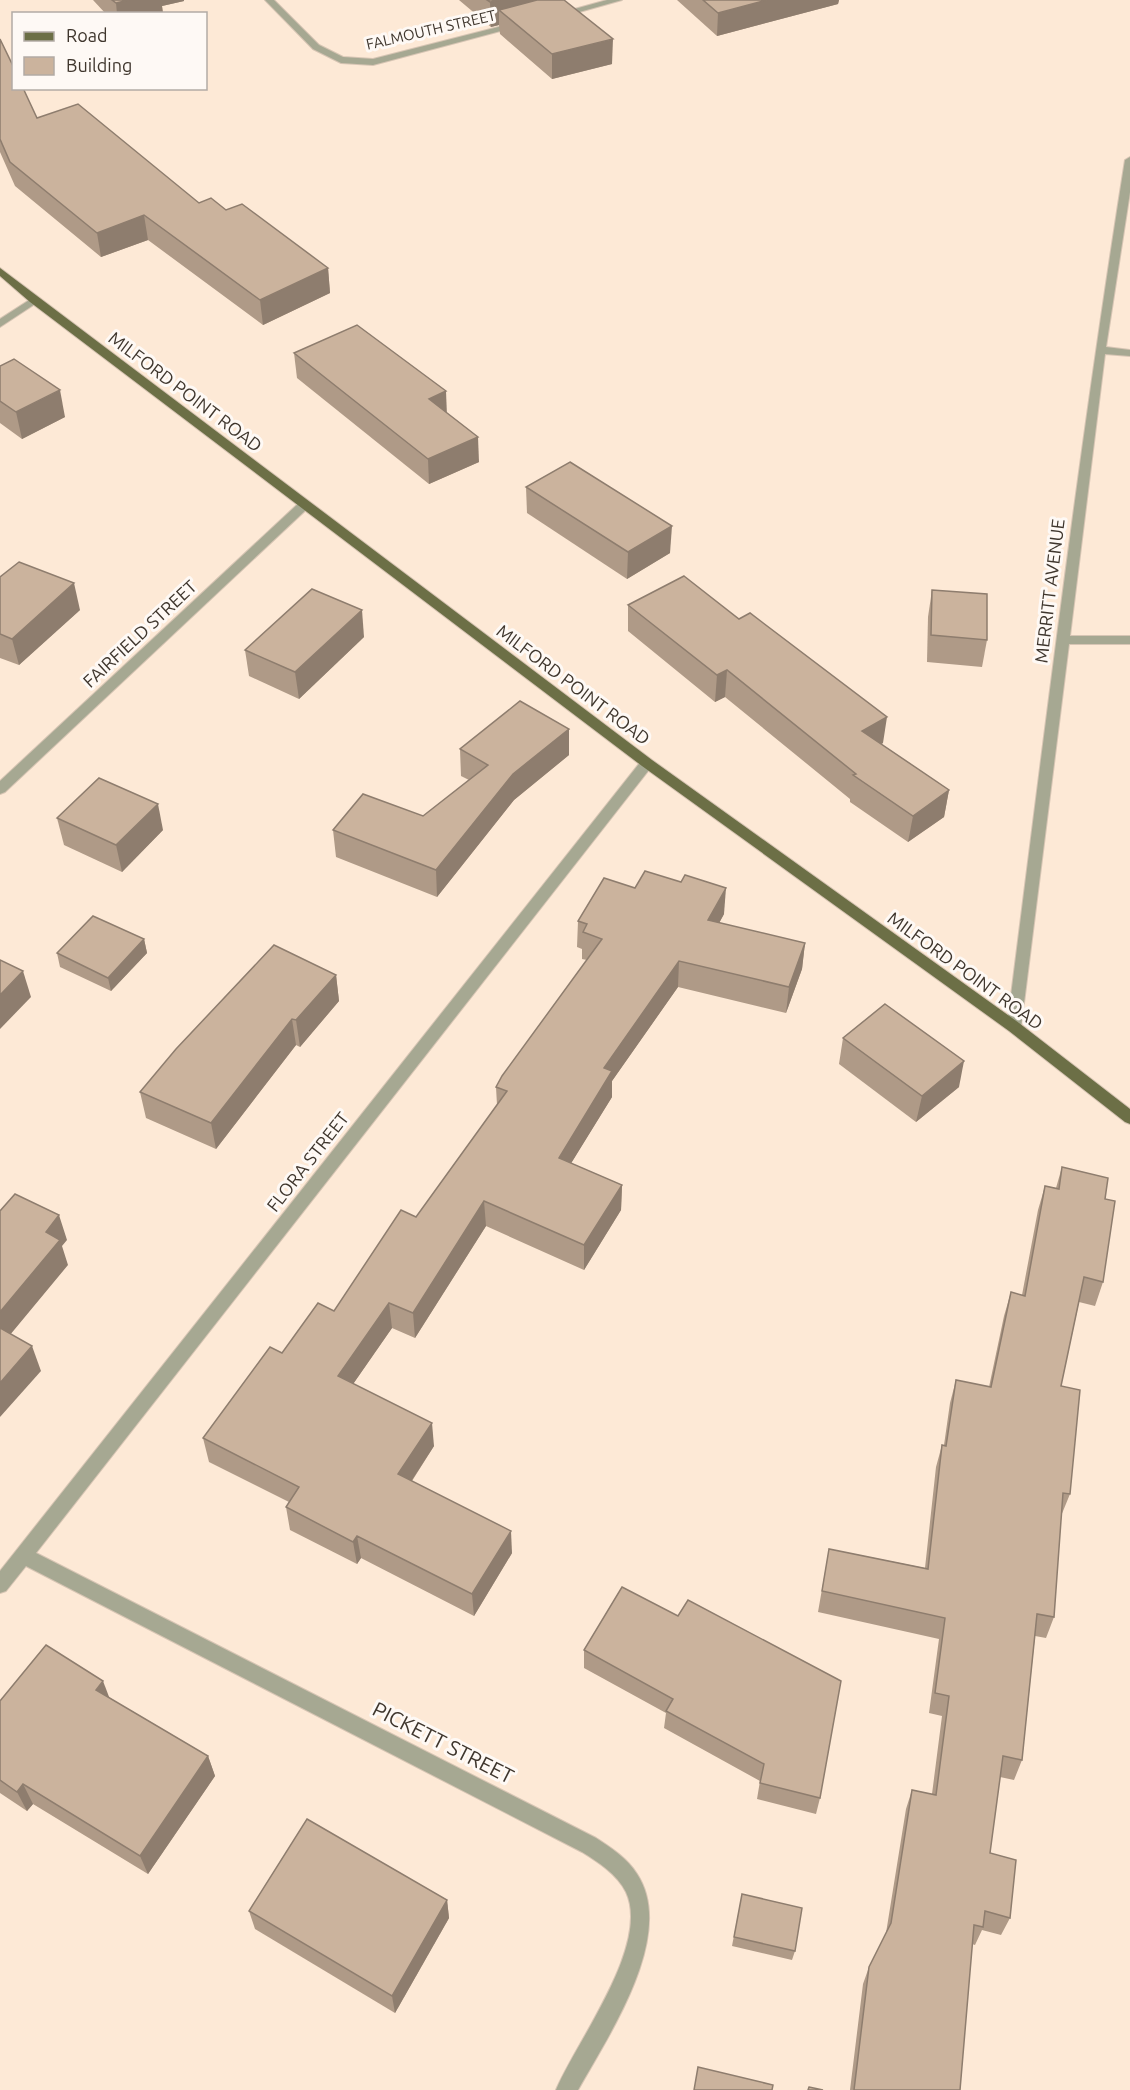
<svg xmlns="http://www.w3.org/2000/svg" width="1130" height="2090" viewBox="0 0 1130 2090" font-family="Ubuntu,sans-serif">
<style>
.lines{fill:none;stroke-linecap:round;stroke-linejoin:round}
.minor-casing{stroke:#d7c5b4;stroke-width:2}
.major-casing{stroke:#d7c5b4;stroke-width:2}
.minor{fill:#a6a892;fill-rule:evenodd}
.major{fill:#6c6f46;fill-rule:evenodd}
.wall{fill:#af9a87}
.shaded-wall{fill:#8e7d6e}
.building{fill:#cbb39d;stroke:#8e7d6e;stroke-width:1.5}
.labels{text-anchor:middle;stroke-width:6;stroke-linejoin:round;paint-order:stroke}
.far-street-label{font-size:15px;fill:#3f362d;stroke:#fef9f5}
.street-label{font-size:18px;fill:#3f362d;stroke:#fef9f5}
.near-street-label{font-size:21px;fill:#3f362d;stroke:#fef9f5}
</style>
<rect width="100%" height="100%" fill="#fde9d6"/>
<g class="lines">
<defs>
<g id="minor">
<path d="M265 0H274L319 45 343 57 373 59 518 22 523 25 373 65 341 63 313 49Z"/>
<path d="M607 0H622L558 18 553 15Z"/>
<path d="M1130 157V192L1106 347 1130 350V356L1105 354 1070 636H1130V644H1069L1021 1027 1014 1033 1007 1027C1044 737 1079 449 1125 160Z"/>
<path d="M34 297 39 300 38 302 0 327V319Z"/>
<path d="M304 501 308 502V508L5 792 0 794V781L300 502Z"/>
<path d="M647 758 654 763 652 766 36 1553 596 1838C611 1848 627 1858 637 1874 677 1935 608 2036 578 2090H556C576 2042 651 1945 626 1892 617 1874 598 1862 582 1852L26 1566 6 1591 0 1593V1571L642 760Z"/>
</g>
<path id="major" d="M0 268 652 760 1019 1023 1130 1109V1124L1125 1122 1009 1031 642 766 30 302 0 276Z"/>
</defs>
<!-- minor casing -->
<use href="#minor" class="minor-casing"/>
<!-- major casing -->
<use href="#major" class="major-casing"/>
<!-- minor -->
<use href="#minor" class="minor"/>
<!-- major -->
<use href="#major" class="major"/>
</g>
<!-- wall -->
<g class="wall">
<path d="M93 0H184V1L162 6 163 14H106Z"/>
<path d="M459 0H564L612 64 552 79 500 34 499 25 491 27Z"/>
<path d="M677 0H839L838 4 717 36Z"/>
<path d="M0 39 37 118 199 203 226 210 328 268 330 293 263 325 148 240 101 257 15 186 0 152Z"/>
<path d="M294 353 479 462 429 484 297 378Z"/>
<path d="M0 366 65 417 22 439 0 423Z"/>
<path d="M526 487 670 553 627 579 527 513Z"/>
<path d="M0 577 80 610 19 665 0 658Z"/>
<path d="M932 590 987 640 982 667 927 662 928 617Z"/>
<path d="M628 605 883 743 881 744 949 790 944 817 908 842 850 802V799L725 697 715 702 628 631Z"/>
<path d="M364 637 299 699 249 676 245 650Z"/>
<path d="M569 729V755L514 800 437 897 336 857 333 830 423 816 469 780 461 776 460 749Z"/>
<path d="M57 818 163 830 122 872 64 845Z"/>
<path d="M635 888 724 914 719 923 805 943 802 969 786 1013 678 987 612 1081V1097L571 1163 622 1185 621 1210 584 1270 486 1226 415 1338 392 1328 353 1384 434 1446 412 1481 512 1553 474 1616 361 1558 357 1564 290 1530 286 1507 289 1502 209 1462 203 1438 282 1353 334 1311 416 1217 497 1105 496 1087 587 960 582 959V949L577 947 578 921Z"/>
<path d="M144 939 147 953 111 991 60 967 57 953Z"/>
<path d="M336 975 339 1001 300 1047 296 1045 216 1149 146 1118 140 1092Z"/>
<path d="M843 1038 959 1087 916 1122 839 1064Z"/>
<path d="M1062 1167 1105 1199 1103 1282 1095 1306 1079 1302 1061 1386 1070 1494 1061 1516 1054 1617 1046 1638 1035 1636 1022 1760 1014 1780 1000 1777 990 1853 1010 1918 1001 1935 982 1930 975 1945 972 1944 960 2090H850L863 1984 869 1967 886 1933 906 1809 912 1790 932 1794 942 1716 929 1713 939 1639 818 1612 829 1549 925 1568 936 1467 942 1445H944L950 1403 956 1380 989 1387 1004 1316 1011 1292 1022 1295 1038 1210 1045 1186 1056 1188Z"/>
<path d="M622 1587 820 1798 816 1814 757 1799 760 1781 664 1728 666 1713 584 1668V1650Z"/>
<path d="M109 1698 208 1756 215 1776 148 1874 33 1804 27 1811 0 1793V1701Z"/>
<path d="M742 1894 795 1951 792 1960 732 1946Z"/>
<path d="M447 1900 449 1918 395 2013 255 1929 249 1911Z"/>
</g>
<!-- shaded-wall -->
<g class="shaded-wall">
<path d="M129 0H184V1L162 6 163 14H117L116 3Z"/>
<path d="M500 0H549L499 10V25L491 27 490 2Z"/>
<path d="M767 0H839L838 4 717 36 718 13Z"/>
<path d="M613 39 612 64 552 79V54Z"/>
<path d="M144 215 148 240 101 257 97 233Z"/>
<path d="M328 268 330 293 263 325 260 300Z"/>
<path d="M60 390 65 417 22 439 16 412Z"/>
<path d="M446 391 447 416 429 399Z"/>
<path d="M478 437 479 462 429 484 428 459Z"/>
<path d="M672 526 670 553 627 579 628 552Z"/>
<path d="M74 583 80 610 19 665 12 639Z"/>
<path d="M362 610 364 637 299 699 295 672Z"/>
<path d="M727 670 725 697 715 702 717 675Z"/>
<path d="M887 717 883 743 858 757 862 731Z"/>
<path d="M569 729V755L514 800 437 897 436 870 513 774Z"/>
<path d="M949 790 944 817 908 842 913 816Z"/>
<path d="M158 804 163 830 122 872 116 845Z"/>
<path d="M726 888 724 914 706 947 708 920Z"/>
<path d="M144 939 147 953 111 991 108 978Z"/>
<path d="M805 943 802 969 786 1013 789 987Z"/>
<path d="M679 961 678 987 612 1081V1097L559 1183V1158L604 1068Z"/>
<path d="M23 971 31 997 0 1029V995Z"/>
<path d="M336 975 339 1001 300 1047 296 1020Z"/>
<path d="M292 1019 296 1045 216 1149 211 1123Z"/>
<path d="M964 1061 959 1087 916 1122 922 1096Z"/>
<path d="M622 1185 621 1210 584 1270V1245Z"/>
<path d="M484 1201 486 1226 415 1338 413 1313Z"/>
<path d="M59 1215 67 1240 62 1246 68 1265 0 1347V1312L46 1232Z"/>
<path d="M389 1303 392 1328 342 1400 338 1376Z"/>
<path d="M32 1346 41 1371 0 1417V1383Z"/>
<path d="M432 1423 434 1446 401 1497 398 1474Z"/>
<path d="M511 1531 512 1553 474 1616 472 1594Z"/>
<path d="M357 1536 361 1558 357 1564 353 1542Z"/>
<path d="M103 1681 111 1702 96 1690Z"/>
<path d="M208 1756 215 1776 148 1874 140 1856Z"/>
<path d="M23 1784 33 1804 27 1811 17 1792Z"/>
<path d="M447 1900 449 1918 395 2013 392 1996Z"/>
</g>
<!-- building -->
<g class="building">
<path d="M112 0H129L116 3Z"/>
<path d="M487 0H500L490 2Z"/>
<path d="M537 0H564L613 39 552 54 499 10Z"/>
<path d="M703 0H767L718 13Z"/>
<path d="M0 39 14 68V88H23L37 118 78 104 199 203 211 198 226 210 242 204 328 268 260 300 144 215 97 233 10 162 0 139Z"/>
<path d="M357 325 446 391 429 399 478 437 428 459 294 353Z"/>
<path d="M14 359 60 390 16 412 0 401V366Z"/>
<path d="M570 462 672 526 628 552 526 487Z"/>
<path d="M19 562 74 583 12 639 0 634V577Z"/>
<path d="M684 576 739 619 750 613 887 717 862 731 949 790 913 816 853 775 856 774 727 670 717 675 628 605Z"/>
<path d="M312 589 362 610 295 672 245 650Z"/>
<path d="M932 590 987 594V640L931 635Z"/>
<path d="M520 701 569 729 513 774 436 870 333 830 363 794 423 816 488 765 460 749Z"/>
<path d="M99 778 158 804 116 845 57 818Z"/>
<path d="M645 871 681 882 685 875 726 888 708 920 805 943 789 987 679 961 604 1068 612 1071 559 1158 622 1185 584 1245 484 1201 413 1313 389 1303 338 1376 432 1423 398 1474 511 1531 472 1594 357 1536 353 1542 286 1507 299 1487 203 1438 270 1347 282 1353 318 1303 334 1311 401 1210 416 1217 507 1091 496 1087 502 1076 602 939 583 932 587 924 578 921 604 878 635 888Z"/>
<path d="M93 916 144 939 108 978 57 953Z"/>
<path d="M274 945 336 975 296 1020 292 1019 211 1123 140 1092 176 1049Z"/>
<path d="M0 960 23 971 0 995Z"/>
<path d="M885 1004 964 1061 922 1096 843 1038Z"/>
<path d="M1062 1167 1108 1178 1105 1199 1115 1201 1103 1282 1084 1277 1061 1386 1080 1390 1070 1494 1063 1493 1054 1617 1037 1614 1022 1760 1003 1756 990 1853 1016 1860 1010 1918 985 1911 983 1927 974 1925 960 2090H854L869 1967 891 1923 912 1790 936 1795 949 1696 935 1693 945 1618 822 1591 829 1549 928 1569 942 1445 946 1446 956 1380 991 1387 1011 1292 1025 1296 1045 1186 1059 1189Z"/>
<path d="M15 1194 59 1215 46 1232 60 1240 0 1312V1211Z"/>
<path d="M0 1328 32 1346 0 1383Z"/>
<path d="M622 1587 678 1616 688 1600 841 1681 820 1798 760 1783 764 1764 666 1711 673 1699 584 1650Z"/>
<path d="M46 1645 103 1681 96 1690 208 1756 140 1856 23 1784 17 1792 0 1780V1701Z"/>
<path d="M307 1819 447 1900 392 1996 249 1911Z"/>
<path d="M742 1894 802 1908 795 1951 734 1937Z"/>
<path d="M698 2067 773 2085 772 2090H694Z"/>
<path d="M809 2087 823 2090H808Z"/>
</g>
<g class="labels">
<!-- far-street labels -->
<g class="far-street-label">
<text transform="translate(431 30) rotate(-13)" y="5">FALMOUTH STREET</text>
</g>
<!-- street labels -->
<g class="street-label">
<text transform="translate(185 392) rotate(37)" y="6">MILFORD POINT ROAD</text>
<text transform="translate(1050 591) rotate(-83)" y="6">MERRITT AVENUE</text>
<text transform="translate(140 634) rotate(-43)" y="6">FAIRFIELD STREET</text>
<text transform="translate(573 685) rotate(37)" y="6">MILFORD POINT ROAD</text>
<text transform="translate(965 971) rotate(36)" y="6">MILFORD POINT ROAD</text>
<text transform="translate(308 1162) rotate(-52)" y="6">FLORA STREET</text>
</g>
<!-- near-street labels -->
<g class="near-street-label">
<text transform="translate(443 1743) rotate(27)" y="7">PICKETT STREET</text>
</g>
</g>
<!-- legend -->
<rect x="12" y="12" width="195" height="78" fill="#fef9f5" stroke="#b2aba5" stroke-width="1.5"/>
<rect x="24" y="32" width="30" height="9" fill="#6c6f46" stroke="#b2aba5" stroke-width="1.5"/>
<text x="66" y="42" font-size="18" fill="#3f362d">Road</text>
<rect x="24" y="57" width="30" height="18" fill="#cbb39d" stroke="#b2aba5" stroke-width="1.5"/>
<text x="66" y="72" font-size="18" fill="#3f362d">Building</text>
</svg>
